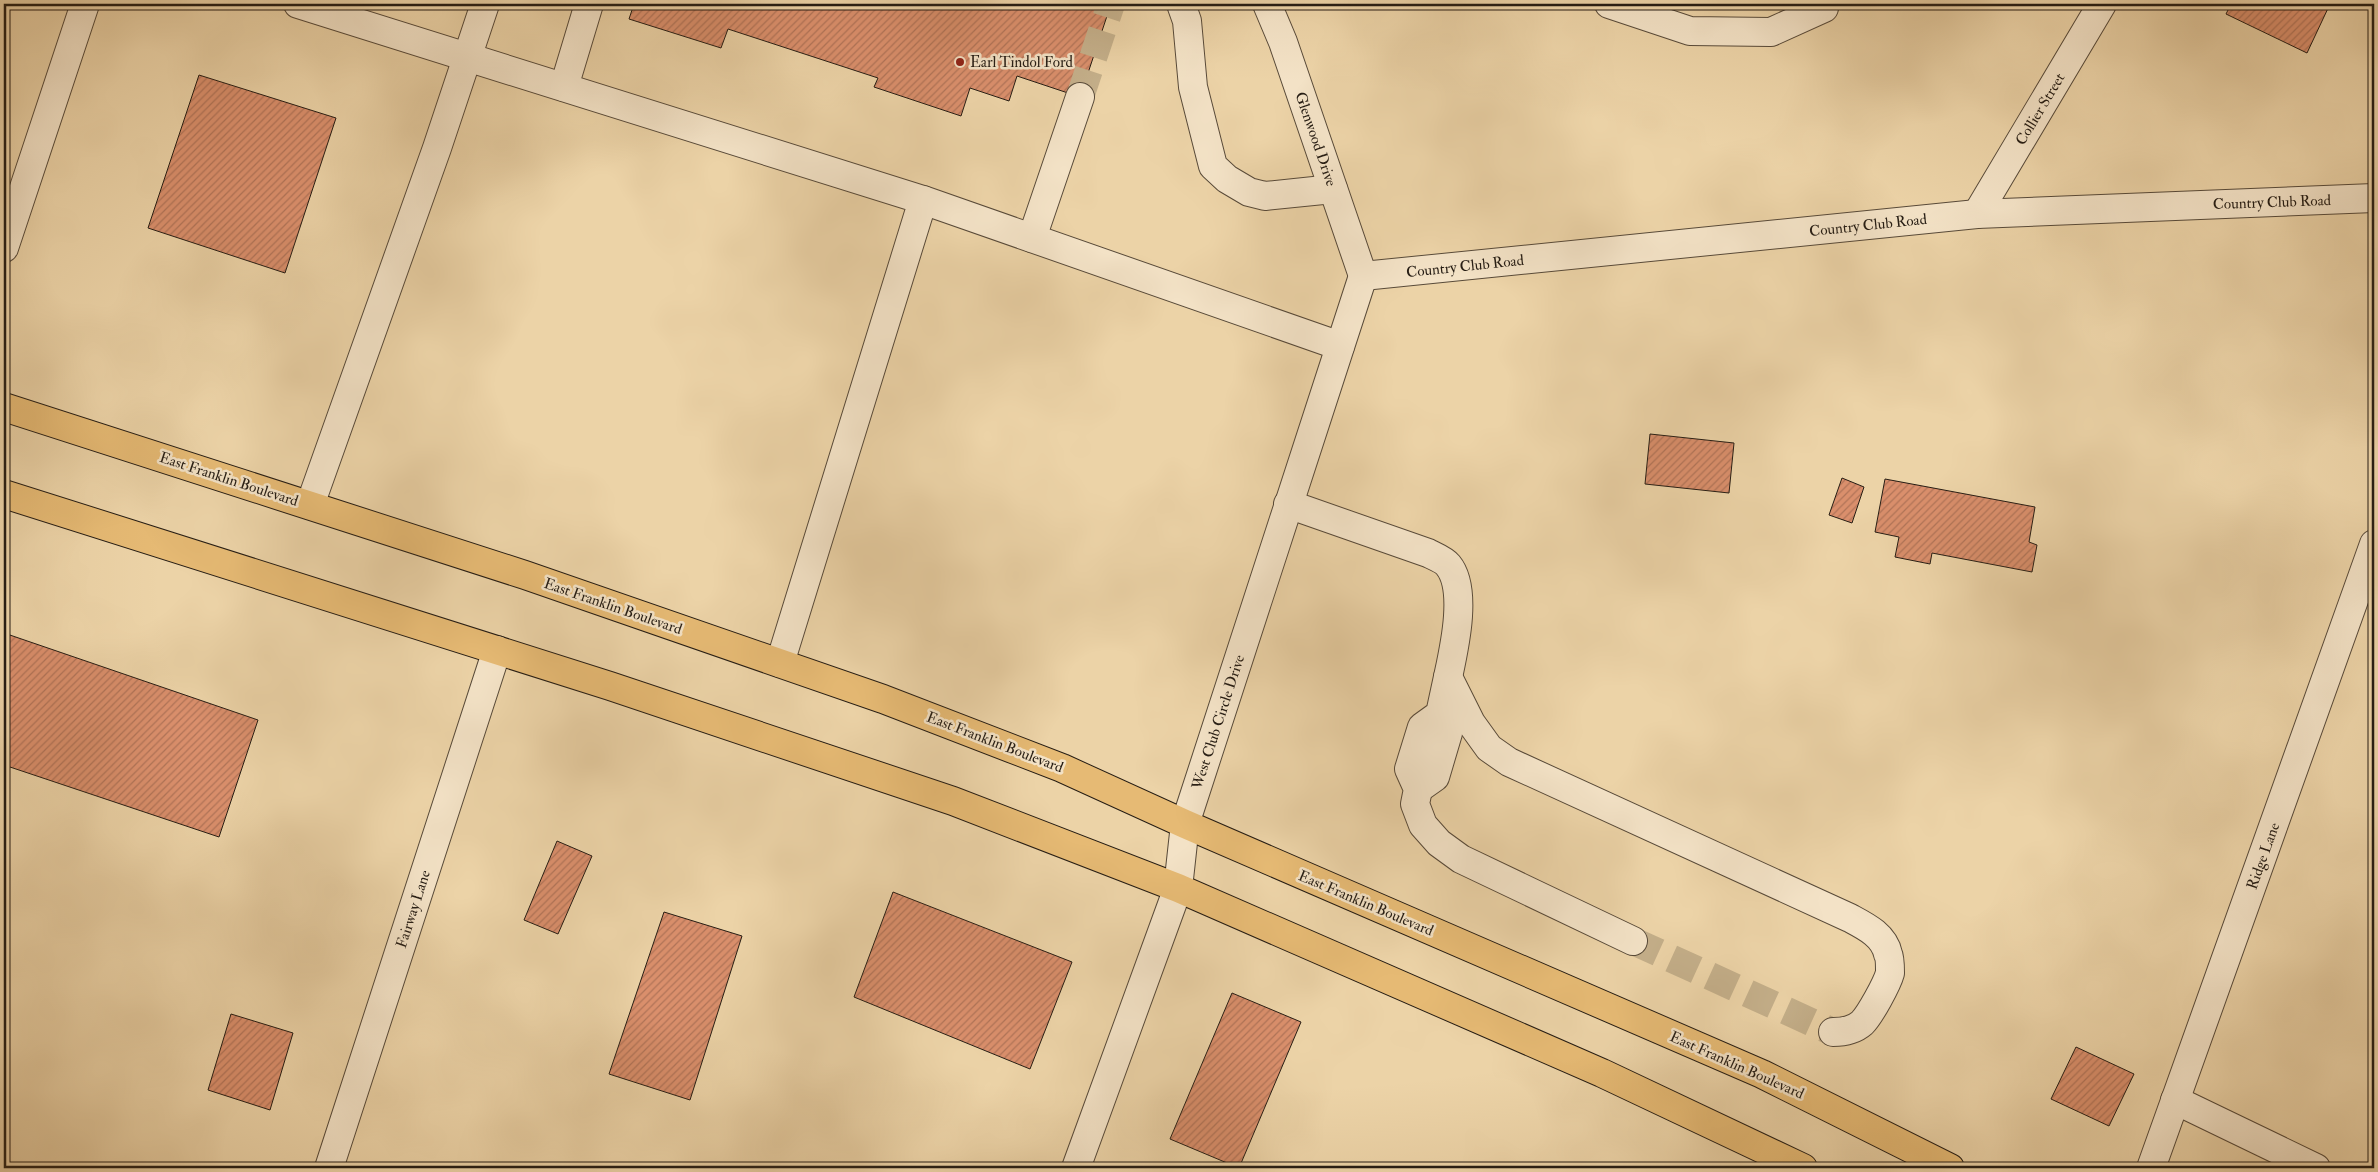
<svg xmlns="http://www.w3.org/2000/svg" width="2378" height="1172" viewBox="0 0 2378 1172" font-family="'IM FELL Double Pica',serif">
<style>
.building{fill:url(#building-hatch);stroke:#261d14}
.lines{fill:none;stroke-linecap:round;stroke-linejoin:round}
.minor-tunnel{stroke:#c4af8a;stroke-width:28;stroke-dasharray:28 14;stroke-linecap:butt}
.minor-casing{stroke:#584a39;stroke-width:30}
.major-casing{stroke:#261d14;stroke-width:30}
.minor{stroke:#f3e2c6;stroke-width:28}
.major{stroke:#e6ba74;stroke-width:28}
.poi-dot{fill:#8f2418;stroke:#f3e2c6;stroke-width:2}
.labels{text-anchor:middle;stroke-width:5;stroke-linejoin:round;paint-order:stroke}
.poi-label{font-size:15px;fill:#261d14;stroke:#f3e2c6;text-anchor:start}
.street-label{font-size:15px;fill:#261d14;stroke:#f3e2c6}
</style>
<defs>
<pattern id="building-hatch" width="6" height="6" patternUnits="userSpaceOnUse" patternTransform="scale(1.25)"><rect width="6" height="6" fill="#da8f6c"/><path d="M-1 1l2-2M0 6l6-6M5 7l2-2" fill="none" stroke="#b17458"/></pattern>
</defs>
<rect width="100%" height="100%" fill="#ecd3a7"/>
<filter id="stains"><feTurbulence type="fractalNoise" baseFrequency=".004" numOctaves="4"/><feColorMatrix values="0 0 0 0 .2 0 0 0 0 .09 0 0 0 0 .02 0 0 0 .5 -.17"/></filter>
<radialGradient id="worn" r=".72"><stop offset=".6" stop-color="#630" stop-opacity="0"/><stop offset="1" stop-color="#630" stop-opacity=".3"/></radialGradient>
<!-- building -->
<g class="building">
<path d="M634 4H1111L1080 97 1017 76 1009 101 970 88 961 116 874 87 878 78 728 29 721 48 629 19Z"/>
<path d="M2231 4H2330L2307 53 2226 14Z"/>
<path d="M199 75 336 118 285 273 148 228Z"/>
<path d="M1650 434 1734 443 1729 493 1645 484Z"/>
<path d="M1842 478 1864 487 1852 523 1829 515Z"/>
<path d="M1885 479 2035 507 2029 542 2037 545 2032 572 1932 553 1930 564 1895 557 1899 537 1875 532Z"/>
<path d="M4 633 258 720 219 837 4 765Z"/>
<path d="M557 841 592 856 558 934 524 920Z"/>
<path d="M893 892 1072 962 1030 1069 854 997Z"/>
<path d="M664 912 742 936 690 1100 609 1074Z"/>
<path d="M1232 993 1301 1022 1239 1168 1170 1139Z"/>
<path d="M231 1014 293 1033 270 1110 208 1090Z"/>
<path d="M2076 1047 2134 1074 2109 1126 2051 1099Z"/>
</g>
<g class="lines">
<!-- minor-tunnel -->
<g class="minor-tunnel">
<path d="M1080 97 1111 4"/>
<path d="M1633 941 1833 1032"/>
</g>
<defs>
<g id="minor">
<path d="M298 4 923 200 780 663"/>
<path d="M1181 4 1187 21 1193 87 1213 166 1227 179 1249 192 1265 196 1333 189"/>
<path d="M1267 4 1283 42 1363 276"/>
<path d="M1609 4 1690 31 1771 32 1824 8"/>
<path d="M564 87 589 4"/>
<path d="M923 200 1340 346"/>
<path d="M1977 214 2102 4"/>
<path d="M1032 238 1080 97"/>
<path d="M4 248 85 4"/>
<path d="M1363 276 1977 214 2374 198"/>
<path d="M1288 504 1428 553C1434 556 1444 560 1448 565 1468 589 1454 649 1448 677"/>
<path d="M310 505 437 148 485 4"/>
<path d="M1418 789 1435 777 1448 733 1440 714"/>
<path d="M1633 941 1461 859 1439 843 1423 825 1415 804 1418 789 1409 769 1422 727 1440 714 1448 677 1471 723 1489 748 1509 762 1850 918C1865 926 1884 935 1888 954 1890 958 1890 968 1890 973 1887 984 1870 1015 1862 1023 1854 1030 1843 1032 1833 1032"/>
<path d="M2175 1100 2316 1168"/>
<path d="M329 1168 497 650"/>
<path d="M1076 1168 1178 888 1185 824 1363 276"/>
<path d="M2151 1168 2374 544"/>
</g>
<g id="major">
<path d="M4 407 525 575 883 699 1062 768 1185 824 1762 1074 1950 1168"/>
<path d="M4 494 610 686 953 801 1178 888 1602 1073 1803 1168"/>
</g>
</defs>
<!-- minor casing -->
<use href="#minor" class="minor-casing"/>
<!-- major casing -->
<use href="#major" class="major-casing"/>
<!-- minor -->
<use href="#minor" class="minor"/>
<!-- major -->
<use href="#major" class="major"/>
</g>
<!-- markers -->
<circle class="poi-dot" cx="960" cy="62" r="5"/>
<g class="labels">
<!-- poi labels -->
<g class="poi-label">
<text x="970" y="67">Earl Tindol Ford</text>
</g>
<!-- street labels -->
<g class="street-label">
<text transform="translate(2040 109) rotate(-59)" y="5">Collier Street</text>
<text transform="translate(1316 139) rotate(71)" y="5">Glenwood Drive</text>
<text transform="translate(2272 202) rotate(-2)" y="5">Country Club Road</text>
<text transform="translate(1868 225) rotate(-6)" y="5">Country Club Road</text>
<text transform="translate(1465 266) rotate(-6)" y="5">Country Club Road</text>
<text transform="translate(229 479) rotate(18)" y="5">East Franklin Boulevard</text>
<text transform="translate(613 606) rotate(19)" y="5">East Franklin Boulevard</text>
<text transform="translate(1218 722) rotate(-72)" y="5">West Club Circle Drive</text>
<text transform="translate(995 742) rotate(21)" y="5">East Franklin Boulevard</text>
<text transform="translate(2263 856) rotate(-70)" y="5">Ridge Lane</text>
<text transform="translate(1366 903) rotate(23)" y="5">East Franklin Boulevard</text>
<text transform="translate(413 909) rotate(-72)" y="5">Fairway Lane</text>
<text transform="translate(1737 1065) rotate(24)" y="5">East Franklin Boulevard</text>
</g>
</g>
<!-- margin -->
<rect width="2378" height="1172" fill="none" stroke="#ecd3a7" stroke-width="20"/>
<rect x="5" y="5" width="2368" height="1162" fill="none" stroke="#261d14" stroke-width="2.5"/>
<rect x="10" y="10" width="2358" height="1152" fill="none" stroke="#261d14"/>
<rect width="100%" height="100%" filter="url(#stains)"/>
<rect width="100%" height="100%" fill="url(#worn)"/>
</svg>
